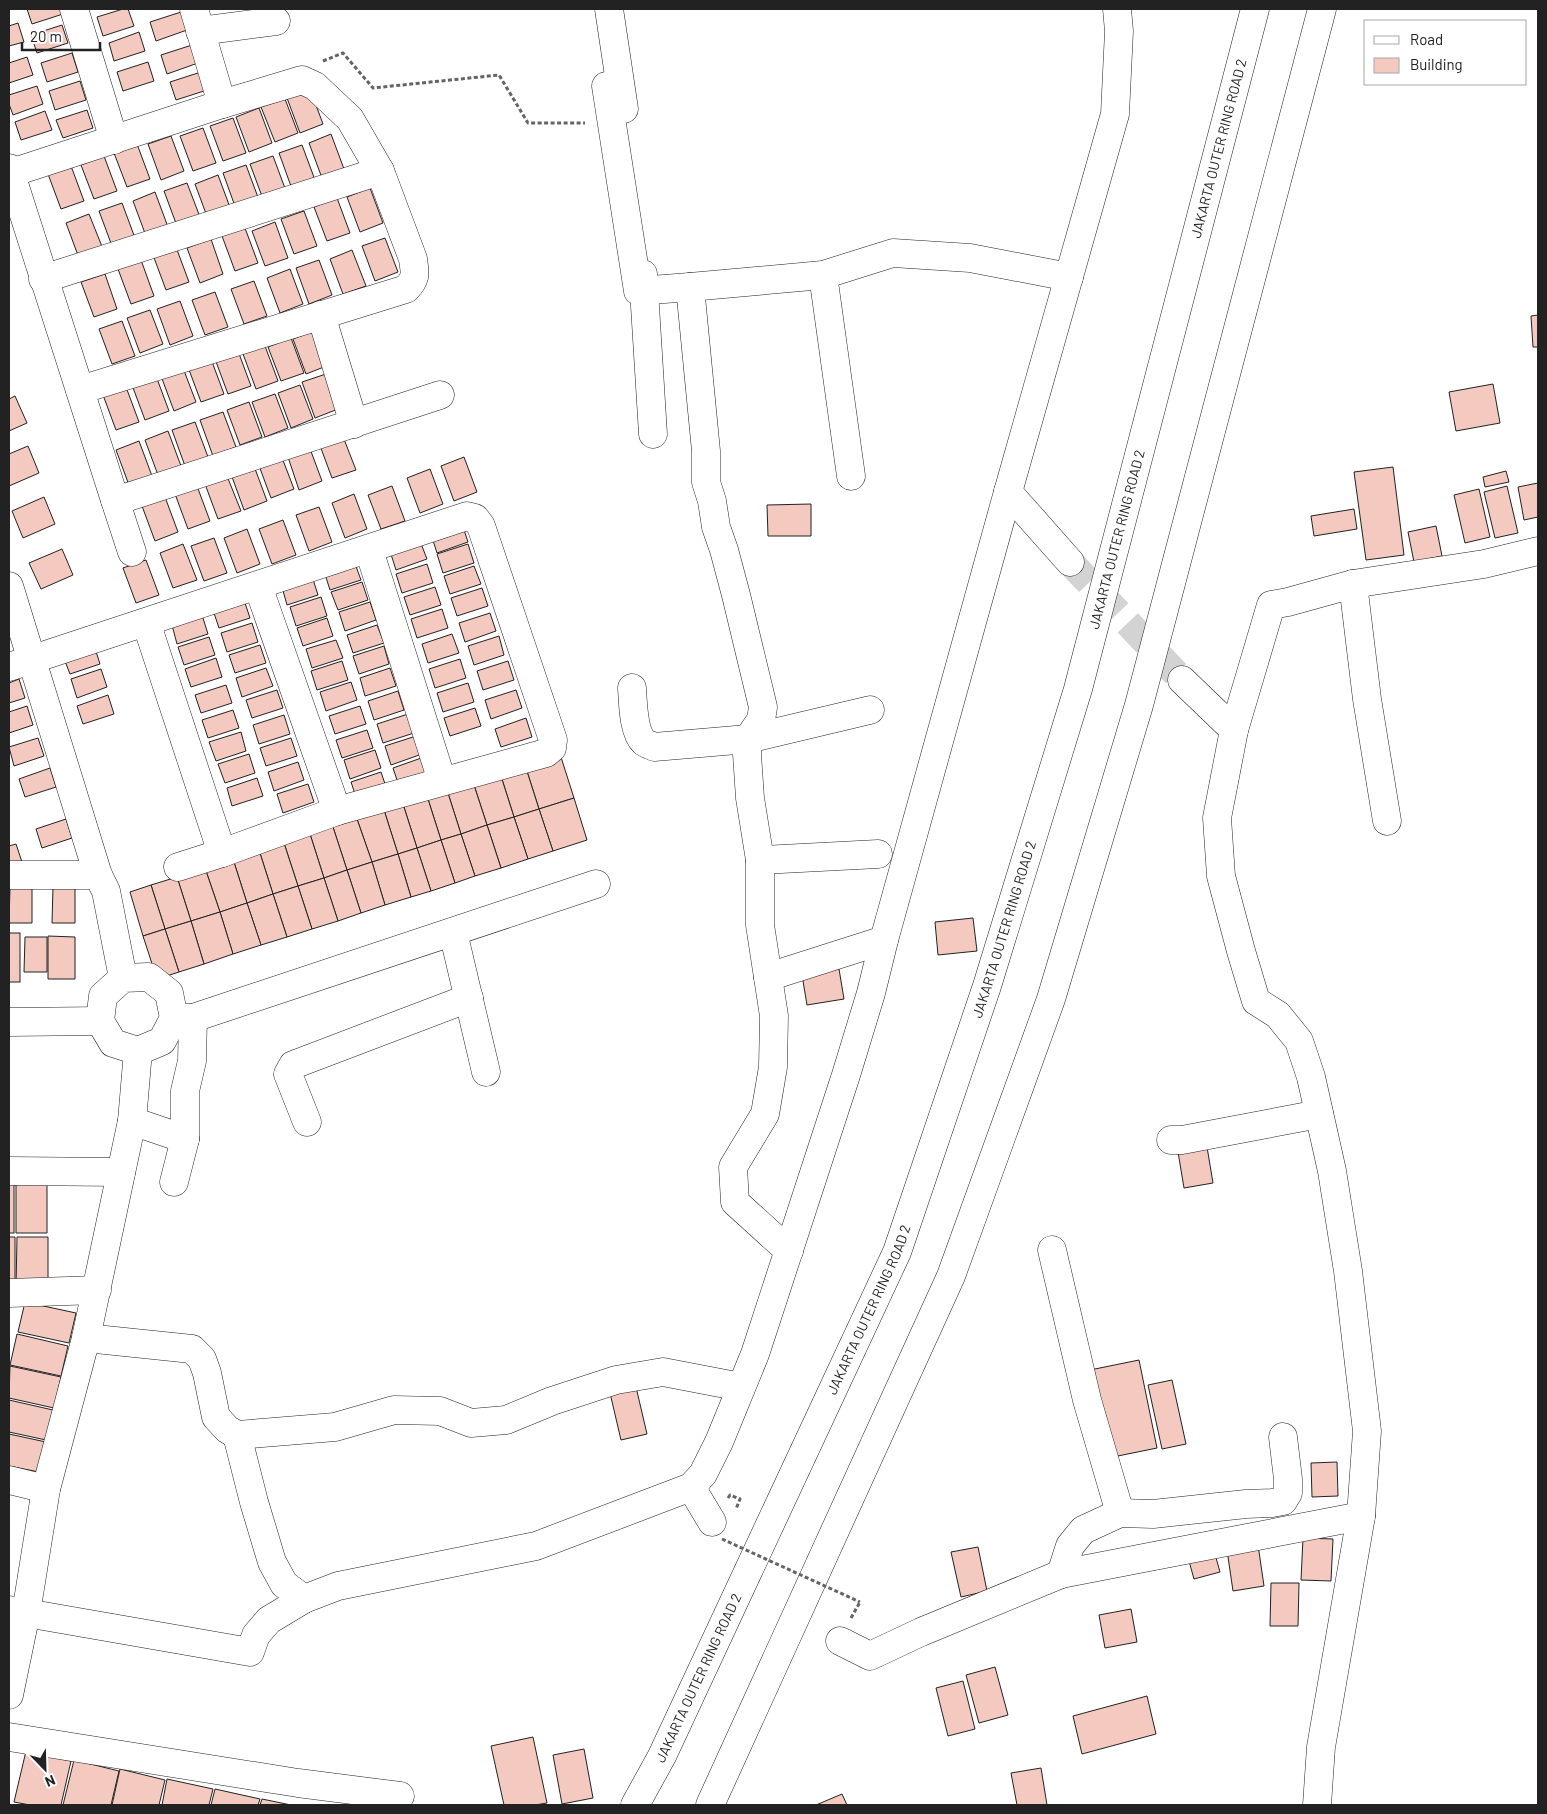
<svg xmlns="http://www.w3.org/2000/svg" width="1547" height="1814" viewBox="0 0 1547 1814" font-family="Barlow,sans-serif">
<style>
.building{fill:#f3c9c0;stroke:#222}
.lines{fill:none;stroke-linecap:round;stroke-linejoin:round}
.minor-tunnel{stroke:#d3d3d3;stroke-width:28;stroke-dasharray:28 14;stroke-linecap:butt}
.minor-casing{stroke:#222;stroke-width:29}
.highway-casing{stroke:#222;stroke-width:29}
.path{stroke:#646464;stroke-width:3;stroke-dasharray:4 2.5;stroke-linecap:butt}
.minor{stroke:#fff;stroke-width:28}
.highway{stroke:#fff;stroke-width:28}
.path-bridge{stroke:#646464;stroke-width:3;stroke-dasharray:4 2.5;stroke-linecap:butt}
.labels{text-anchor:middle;stroke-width:4;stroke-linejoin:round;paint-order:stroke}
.street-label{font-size:14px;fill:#222;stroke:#fff}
</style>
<rect width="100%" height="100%" fill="#fff"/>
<!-- building -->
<g class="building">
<path d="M27 9H61L63 14 32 24Z"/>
<path d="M123 9H128L134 26 103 36 97 17Z"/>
<path d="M181 12 187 30 156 41 150 22Z"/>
<path d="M18 23 24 42 9 46V26Z"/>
<path d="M62 25 68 43 37 53 31 35Z"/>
<path d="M139 32 145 51 114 61 109 43Z"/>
<path d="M192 45 198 63 167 74 161 55Z"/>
<path d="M72 53 78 72 47 82 41 63Z"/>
<path d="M27 57 33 75 9 83V63Z"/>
<path d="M148 62 154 81 123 91 117 72Z"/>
<path d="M201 72 207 90 176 100 170 82Z"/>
<path d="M80 81 86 100 55 110 49 91Z"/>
<path d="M37 86 43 104 13 115 9 104V95Z"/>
<path d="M310 89 323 124 300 133 287 98Z"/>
<path d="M285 99 298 133 275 142 261 107Z"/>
<path d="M259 108 272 143 249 152 236 117Z"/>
<path d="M87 110 93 128 63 138 56 120Z"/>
<path d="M45 111 52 130 21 140 15 122Z"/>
<path d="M233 118 246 153 223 161 210 126Z"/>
<path d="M203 128 216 163 193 171 180 136Z"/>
<path d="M331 134 344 169 322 178 309 143Z"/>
<path d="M171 136 184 171 161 180 148 144Z"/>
<path d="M137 144 150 179 127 187 114 153Z"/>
<path d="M302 145 315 180 292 189 279 153Z"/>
<path d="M104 156 117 191 94 199 81 165Z"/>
<path d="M273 156 286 191 263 199 250 164Z"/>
<path d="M246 165 259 200 236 209 223 173Z"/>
<path d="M71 166 84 201 61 209 48 174Z"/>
<path d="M218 175 231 210 208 219 195 184Z"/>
<path d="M187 183 200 217 177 226 164 191Z"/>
<path d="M370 188 383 223 360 232 347 197Z"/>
<path d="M155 192 168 227 146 236 133 201Z"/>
<path d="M337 198 350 233 327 241 314 207Z"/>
<path d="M122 203 135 238 112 246 99 211Z"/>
<path d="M304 211 317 246 294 254 281 219Z"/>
<path d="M89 214 103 249 79 258 66 223Z"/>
<path d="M275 222 288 258 265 266 252 231Z"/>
<path d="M245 228 258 263 235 271 222 236Z"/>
<path d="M385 238 398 272 375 281 362 246Z"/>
<path d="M211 239 223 274 200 283 187 248Z"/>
<path d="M176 247 189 282 166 290 153 255Z"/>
<path d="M352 250 366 286 343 294 330 259Z"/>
<path d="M141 260 154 296 131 304 118 269Z"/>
<path d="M319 260 332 295 309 304 296 268Z"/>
<path d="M290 269 303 304 280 313 267 278Z"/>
<path d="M105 274 117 309 94 317 81 282Z"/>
<path d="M254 281 267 316 244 324 231 289Z"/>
<path d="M215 292 228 327 205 335 192 300Z"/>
<path d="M180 301 193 336 170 345 157 309Z"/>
<path d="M150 310 163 344 140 353 127 318Z"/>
<path d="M1538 315V347H1533L1531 316Z"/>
<path d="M122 321 135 356 112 364 99 329Z"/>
<path d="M316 330 329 365 306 374 293 339Z"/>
<path d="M291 338 304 373 281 381 268 347Z"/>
<path d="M265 346 278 381 256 389 243 354Z"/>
<path d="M238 351 251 386 228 394 215 359Z"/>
<path d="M211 359 224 394 201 402 188 367Z"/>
<path d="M183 368 196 402 174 411 161 376Z"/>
<path d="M326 374 338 409 315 418 302 382Z"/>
<path d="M156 376 169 411 145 420 132 385Z"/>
<path d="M1493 384 1500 423 1456 431 1449 392Z"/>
<path d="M300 385 313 419 291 428 278 393Z"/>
<path d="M126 387 139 422 116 430 103 395Z"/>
<path d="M275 394 288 428 265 437 252 402Z"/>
<path d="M15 396 27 423 9 431V399Z"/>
<path d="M249 402 262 437 240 445 227 410Z"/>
<path d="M223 412 236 447 213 456 200 420Z"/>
<path d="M195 422 208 457 185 466 172 430Z"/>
<path d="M168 431 181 466 158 475 145 440Z"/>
<path d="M342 434 356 470 332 478 319 443Z"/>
<path d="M139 441 152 476 129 485 116 450Z"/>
<path d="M28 446 39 473 9 486V454Z"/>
<path d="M309 446 322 481 299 490 287 454Z"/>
<path d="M281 455 294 489 271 498 258 463Z"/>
<path d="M464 457 477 492 454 501 441 466Z"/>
<path d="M254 466 267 501 244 510 231 474Z"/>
<path d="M1393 467 1404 555 1366 560 1354 472Z"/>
<path d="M430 469 443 504 420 513 407 478Z"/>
<path d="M1506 471 1509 482 1485 487 1483 477Z"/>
<path d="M227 476 241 511 218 519 205 484Z"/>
<path d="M1538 483V517L1524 520 1518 487Z"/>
<path d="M197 486 210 521 188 529 175 494Z"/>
<path d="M392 486 405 521 381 529 368 495Z"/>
<path d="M1507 486 1518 533 1495 538 1484 492Z"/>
<path d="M1479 489 1490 537 1465 543 1454 495Z"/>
<path d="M354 494 367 529 345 538 332 503Z"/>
<path d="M44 497 55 524 23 538 12 511Z"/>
<path d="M165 497 178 532 155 541 142 506Z"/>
<path d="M811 504V536H768L767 505Z"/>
<path d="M319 507 332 542 309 551 296 515Z"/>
<path d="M1354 509 1357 529 1314 536 1311 516Z"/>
<path d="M283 520 296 555 272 564 259 529Z"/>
<path d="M462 524 468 542 437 553 431 534Z"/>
<path d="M1436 526 1442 556 1414 562 1408 532Z"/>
<path d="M247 529 260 564 237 573 224 538Z"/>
<path d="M214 538 227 573 204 581 191 546Z"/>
<path d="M420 541 427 559 396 570 390 551Z"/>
<path d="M183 544 197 580 173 588 160 553Z"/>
<path d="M468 544 474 563 443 573 437 554Z"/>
<path d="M62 549 73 575 41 589 29 563Z"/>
<path d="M146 560 159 595 136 603 123 568Z"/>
<path d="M354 561 361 580 330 590 324 571Z"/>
<path d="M427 564 433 583 402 593 396 574Z"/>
<path d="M474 566 481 584 450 594 444 576Z"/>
<path d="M312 576 318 595 287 605 282 587Z"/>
<path d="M362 582 368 600 338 610 331 592Z"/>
<path d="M435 587 441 605 410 615 404 597Z"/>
<path d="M482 588 488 606 457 616 451 598Z"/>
<path d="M321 597 327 616 296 626 290 607Z"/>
<path d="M244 600 250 618 219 628 213 610Z"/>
<path d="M370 602 376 620 345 631 339 612Z"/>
<path d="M442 609 448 628 417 638 411 619Z"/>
<path d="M490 613 496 631 465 642 459 623Z"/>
<path d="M202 615 208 634 177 644 172 625Z"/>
<path d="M327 618 333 636 303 646 297 628Z"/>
<path d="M252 623 258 642 227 652 221 633Z"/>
<path d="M377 625 384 643 353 653 347 635Z"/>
<path d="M452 634 459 653 428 663 422 644Z"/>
<path d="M499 636 504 655 474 665 468 646Z"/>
<path d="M209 637 215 655 184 665 178 647Z"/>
<path d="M336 640 343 658 312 668 306 649Z"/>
<path d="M94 645 100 664 70 674 63 656Z"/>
<path d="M260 645 266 663 235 673 229 655Z"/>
<path d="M384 646 389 664 359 674 353 656Z"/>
<path d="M216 658 222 677 191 687 185 669Z"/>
<path d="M460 659 466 678 435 688 429 669Z"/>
<path d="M342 661 348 680 317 690 311 671Z"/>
<path d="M508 661 514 680 483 690 477 671Z"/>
<path d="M266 668 273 686 242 697 236 678Z"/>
<path d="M390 668 396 686 365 696 360 678Z"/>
<path d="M101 669 107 687 77 698 71 679Z"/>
<path d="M19 679 25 698 9 703V683Z"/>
<path d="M351 682 357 700 326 711 320 692Z"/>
<path d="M468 683 474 702 443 712 437 693Z"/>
<path d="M226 685 232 703 201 713 195 695Z"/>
<path d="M277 690 283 708 252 718 246 700Z"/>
<path d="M516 690 522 708 491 719 485 700Z"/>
<path d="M398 691 404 710 374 720 368 701Z"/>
<path d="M108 695 114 714 83 724 77 706Z"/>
<path d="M27 706 33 725 9 733V712Z"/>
<path d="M360 706 366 724 335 734 329 716Z"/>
<path d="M475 708 481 726 450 736 444 718Z"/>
<path d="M233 710 239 728 208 738 202 720Z"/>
<path d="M408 714 414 733 383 743 377 724Z"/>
<path d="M284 715 290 734 259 744 253 725Z"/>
<path d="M526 718 532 737 501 747 495 729Z"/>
<path d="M367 730 373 748 342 758 336 740Z"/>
<path d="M241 732 246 751 216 761 209 742Z"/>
<path d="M416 736 422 754 391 765 385 746Z"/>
<path d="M38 738 44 756 14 766 9 747Z"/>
<path d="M291 738 297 756 266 766 260 748Z"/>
<path d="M375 750 381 768 350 779 344 760Z"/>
<path d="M249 754 255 773 225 783 218 764Z"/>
<path d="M560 754 574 798 539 809 525 765Z"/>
<path d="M424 757 430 776 399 786 393 768Z"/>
<path d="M298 762 304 780 274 791 268 772Z"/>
<path d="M525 765 539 809 514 817 500 773Z"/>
<path d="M50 768 56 787 25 797 19 779Z"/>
<path d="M381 772 387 790 357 800 351 782Z"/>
<path d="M500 773 514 817 487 825 473 782Z"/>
<path d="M257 778 263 796 232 806 227 788Z"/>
<path d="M473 782 487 825 461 834 447 790Z"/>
<path d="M308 784 314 802 283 813 277 794Z"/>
<path d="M447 790 461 834 441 840 427 796Z"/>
<path d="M427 796 441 840 417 848 403 804Z"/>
<path d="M574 798 587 840 553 851 539 809Z"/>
<path d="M403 804 417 848 398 854 384 810Z"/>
<path d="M539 809 553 851 528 859 514 817Z"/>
<path d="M384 810 398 854 372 862 357 819Z"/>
<path d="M514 817 528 859 501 868 487 825Z"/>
<path d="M66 819 72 838 42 848 36 829Z"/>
<path d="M357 819 372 862 347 870 333 827Z"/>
<path d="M487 825 501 868 475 876 461 834Z"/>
<path d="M333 827 347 870 324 878 310 834Z"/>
<path d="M310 834 324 878 298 886 284 843Z"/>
<path d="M461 834 475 876 455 883 441 840Z"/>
<path d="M441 840 455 883 431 891 417 848Z"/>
<path d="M284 843 298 886 273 894 259 850Z"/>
<path d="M16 844 22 862 9 867V846Z"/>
<path d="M417 848 431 891 411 897 398 854Z"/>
<path d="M259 850 273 894 247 903 233 859Z"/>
<path d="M398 854 411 897 385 905 372 862Z"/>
<path d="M233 859 247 903 220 912 205 868Z"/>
<path d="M372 862 385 905 361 913 347 870Z"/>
<path d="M205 868 220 912 191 921 177 877Z"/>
<path d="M347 870 361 913 338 921 324 878Z"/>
<path d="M177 877 191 921 165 929 151 885Z"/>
<path d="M324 878 338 921 312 929 298 886Z"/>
<path d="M151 885 165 929 143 936 130 892Z"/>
<path d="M298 886 312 929 287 937 273 894Z"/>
<path d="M10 887H32V923H9Z"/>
<path d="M53 887H75V923H52Z"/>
<path d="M273 894 287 937 261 945 247 903Z"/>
<path d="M247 903 261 945 233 954 220 912Z"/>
<path d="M220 912 233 954 204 964 191 921Z"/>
<path d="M973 918 977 951 938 955 935 922Z"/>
<path d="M191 921 204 964 179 972 165 929Z"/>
<path d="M165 929 179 972 157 979 143 936Z"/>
<rect x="9" y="933" width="11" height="49"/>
<path d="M48 936 75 937V979H48Z"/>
<path d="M25 937H47V972H24Z"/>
<path d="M839 969 844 999 807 1005 802 975Z"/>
<path d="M1207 1147 1213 1183 1184 1188 1178 1152Z"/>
<rect x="9" y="1181" width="5" height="52"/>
<path d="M16 1181 47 1182V1233H16Z"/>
<path d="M9 1237H15V1289L9 1288Z"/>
<path d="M17 1237H48V1288H16Z"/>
<path d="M25 1302 76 1313 69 1343 18 1332Z"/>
<path d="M17 1334 68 1346 61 1376 10 1365Z"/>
<path d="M1139 1360 1157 1448 1108 1458 1090 1370Z"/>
<path d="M10 1366 61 1377 54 1408 9 1398Z"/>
<path d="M1172 1380 1186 1444 1162 1449 1148 1385Z"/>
<path d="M636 1387 647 1434 621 1440 610 1393Z"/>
<path d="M9 1400 53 1410 46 1440 9 1432Z"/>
<path d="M9 1434 46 1442 39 1472 9 1466Z"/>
<path d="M1337 1462 1338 1496 1312 1497 1311 1463Z"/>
<path d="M1303 1538 1333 1539 1331 1581 1301 1580Z"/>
<path d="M1258 1545 1264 1586 1233 1591 1227 1550Z"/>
<path d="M978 1547 987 1591 961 1597 951 1552Z"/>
<path d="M1213 1547 1220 1572 1194 1579 1187 1554Z"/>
<path d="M1271 1583H1299L1298 1626H1270Z"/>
<path d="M1131 1609 1137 1642 1105 1648 1099 1615Z"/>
<path d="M995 1667 1008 1715 979 1723 966 1675Z"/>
<path d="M963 1681 975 1729 948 1736 936 1688Z"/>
<path d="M1147 1696 1156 1734 1082 1754 1073 1716Z"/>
<path d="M533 1737 547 1803 535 1805H504L491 1746Z"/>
<path d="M584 1749 593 1798 562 1804 553 1755Z"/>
<path d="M26 1751 71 1761 61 1805H30L14 1802Z"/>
<path d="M74 1760 119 1771 111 1805H63Z"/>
<path d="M1041 1768 1047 1805H1017L1011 1773Z"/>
<path d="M120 1769 165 1780 159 1805H112Z"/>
<path d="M167 1779 213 1789 209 1805H162Z"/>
<path d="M215 1789 260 1799 258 1805H211Z"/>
<path d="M842 1794 847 1805H816Z"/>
<path d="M262 1799 291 1805H260Z"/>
</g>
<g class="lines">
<!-- minor-tunnel -->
<path class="minor-tunnel" d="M1070 562 1182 680"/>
<defs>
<g id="minor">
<path d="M74 9 114 140"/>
<path d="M194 9 222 104"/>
<path d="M609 9 624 109"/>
<path d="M200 31 276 21"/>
<path d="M606 86 638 291 690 287 706 451V482L712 501 716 527 724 550 736 595 763 707 761 720 748 739 747 754 750 798 760 860V925L774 1016 773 1067 765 1114 733 1167 735 1202 789 1251"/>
<path d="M9 168 115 500 128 497 440 395"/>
<path d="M11 173 222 104 302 80 315 86 350 119 380 171 413 259C415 273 417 278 406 289L80 390"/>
<path d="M643 274 653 434"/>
<path d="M823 275 851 476"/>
<path d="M43 279 380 171"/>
<path d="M690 287 823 275 893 253 970 258 1069 277"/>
<path d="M321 315 354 424"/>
<path d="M115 500 132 552"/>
<path d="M369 550 442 781"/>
<path d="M1070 562 1008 492 1115 114 1119 31 1117 9"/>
<path d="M1353 584 1367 699 1387 821"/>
<path d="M9 586 98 875 106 891 123 978"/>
<path d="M258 586 337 811"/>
<path d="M9 667 467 516 475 518 481 526 553 740 552 748 546 753 337 811 222 853 146 622"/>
<path d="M1182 680 1234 730 1217 818 1221 876 1241 951 1256 1001 1278 1015 1299 1041 1311 1077 1332 1171 1348 1271 1367 1431 1361 1516 1321 1747 1317 1805"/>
<path d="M632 688C633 702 633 732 644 742 646 744 651 745 654 747L748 739 870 710"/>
<path d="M1234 730 1271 605 1288 602 1353 584 1484 564 1538 551"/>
<path d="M760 860 878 854"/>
<path d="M178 867 222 853"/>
<path d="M9 875H98"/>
<path d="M453 932 486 1072"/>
<path d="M149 977 169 993 174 1018 162 1041 138 1051 113 1043 100 1021 103 996 123 978Z"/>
<path d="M768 977 884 940"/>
<path d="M174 1018H193L596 884"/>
<path d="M9 1022 100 1021"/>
<path d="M132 1121 185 1139"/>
<path d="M307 1122 288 1074 293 1065 469 998"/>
<path d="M1171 1140H1182L1319 1114"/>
<path d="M9 1171 121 1172"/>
<path d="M174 1182 185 1139V1091L192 1061 193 1018"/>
<path d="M1052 1250 1087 1400 1120 1513"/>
<path d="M9 1293 97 1290"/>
<path d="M86 1338 192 1349 202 1359 207 1373 216 1417 227 1429 237 1435 335 1427 394 1410 440 1411 471 1423 506 1420 552 1401 616 1380 663 1372 741 1387"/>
<path d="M237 1435 254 1502 272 1562 284 1584 304 1599"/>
<path d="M9 1480 46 1489"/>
<path d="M691 1487 712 1522"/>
<path d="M1061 1574 1070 1546 1083 1530 1120 1513 1153 1514 1246 1504 1272 1503 1283 1501 1288 1493V1479L1283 1437"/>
<path d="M9 1610 250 1652 256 1635 269 1620 304 1599 338 1586 536 1546 691 1487 703 1474 719 1442 755 1354 846 1075 871 993 884 940 1008 492"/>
<path d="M840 1641 870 1656 921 1632 1061 1574 1361 1516"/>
<path d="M9 1695 26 1613 46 1489 86 1338 132 1121 138 1051"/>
<path d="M9 1737 298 1783 400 1796"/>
</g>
<g id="highway">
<path id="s1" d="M635 1805 662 1756 897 1252 987 986 1078 689 1255 9"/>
<path d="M710 1805 951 1276 1051 999 1139 705 1322 9"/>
</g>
</defs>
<!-- minor casing -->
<use href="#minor" class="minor-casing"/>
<!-- highway casing -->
<use href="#highway" class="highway-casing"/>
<!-- path -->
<g class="path">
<path d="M323 61 343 53 373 88 499 75 528 123H585"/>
<path d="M728 1498 730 1495 740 1499 736 1509"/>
<path d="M851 1618 860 1602"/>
</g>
<!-- minor -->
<use href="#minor" class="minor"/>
<!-- highway -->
<use href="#highway" class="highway"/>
<!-- path-bridge -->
<path class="path-bridge" d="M722 1539 860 1602"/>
</g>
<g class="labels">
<!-- street labels -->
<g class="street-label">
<text dy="5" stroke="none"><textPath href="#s1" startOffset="1762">JAKARTA OUTER RING ROAD 2</textPath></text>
<text dy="5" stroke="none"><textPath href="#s1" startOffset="1358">JAKARTA OUTER RING ROAD 2</textPath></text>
<text dy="5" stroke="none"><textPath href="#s1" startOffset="952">JAKARTA OUTER RING ROAD 2</textPath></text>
<text dy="5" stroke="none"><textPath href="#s1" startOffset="548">JAKARTA OUTER RING ROAD 2</textPath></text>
<text dy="5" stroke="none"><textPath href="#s1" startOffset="142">JAKARTA OUTER RING ROAD 2</textPath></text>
</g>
</g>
<!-- border -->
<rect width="1547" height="1814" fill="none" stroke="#222222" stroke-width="20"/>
<!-- legend -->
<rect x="1364" y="20" width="162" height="65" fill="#ffffff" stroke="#a7a7a7"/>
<rect x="1374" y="36" width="25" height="8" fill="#ffffff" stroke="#a7a7a7"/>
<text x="1410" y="45" font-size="15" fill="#222222">Road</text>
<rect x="1374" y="58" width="25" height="15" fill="#f3c9c0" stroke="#a7a7a7"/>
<text x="1410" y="70" font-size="15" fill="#222222">Building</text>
<!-- north arrow -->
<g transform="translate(45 1769) rotate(157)" stroke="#ffffff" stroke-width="4" paint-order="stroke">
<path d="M0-4L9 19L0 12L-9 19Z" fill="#222222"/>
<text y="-8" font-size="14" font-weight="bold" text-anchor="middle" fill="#222222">N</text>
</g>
<!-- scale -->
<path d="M22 42v8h78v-8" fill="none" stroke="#222222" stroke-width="2.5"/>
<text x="30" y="42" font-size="15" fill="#222222" stroke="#ffffff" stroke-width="4" paint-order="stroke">20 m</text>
</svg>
